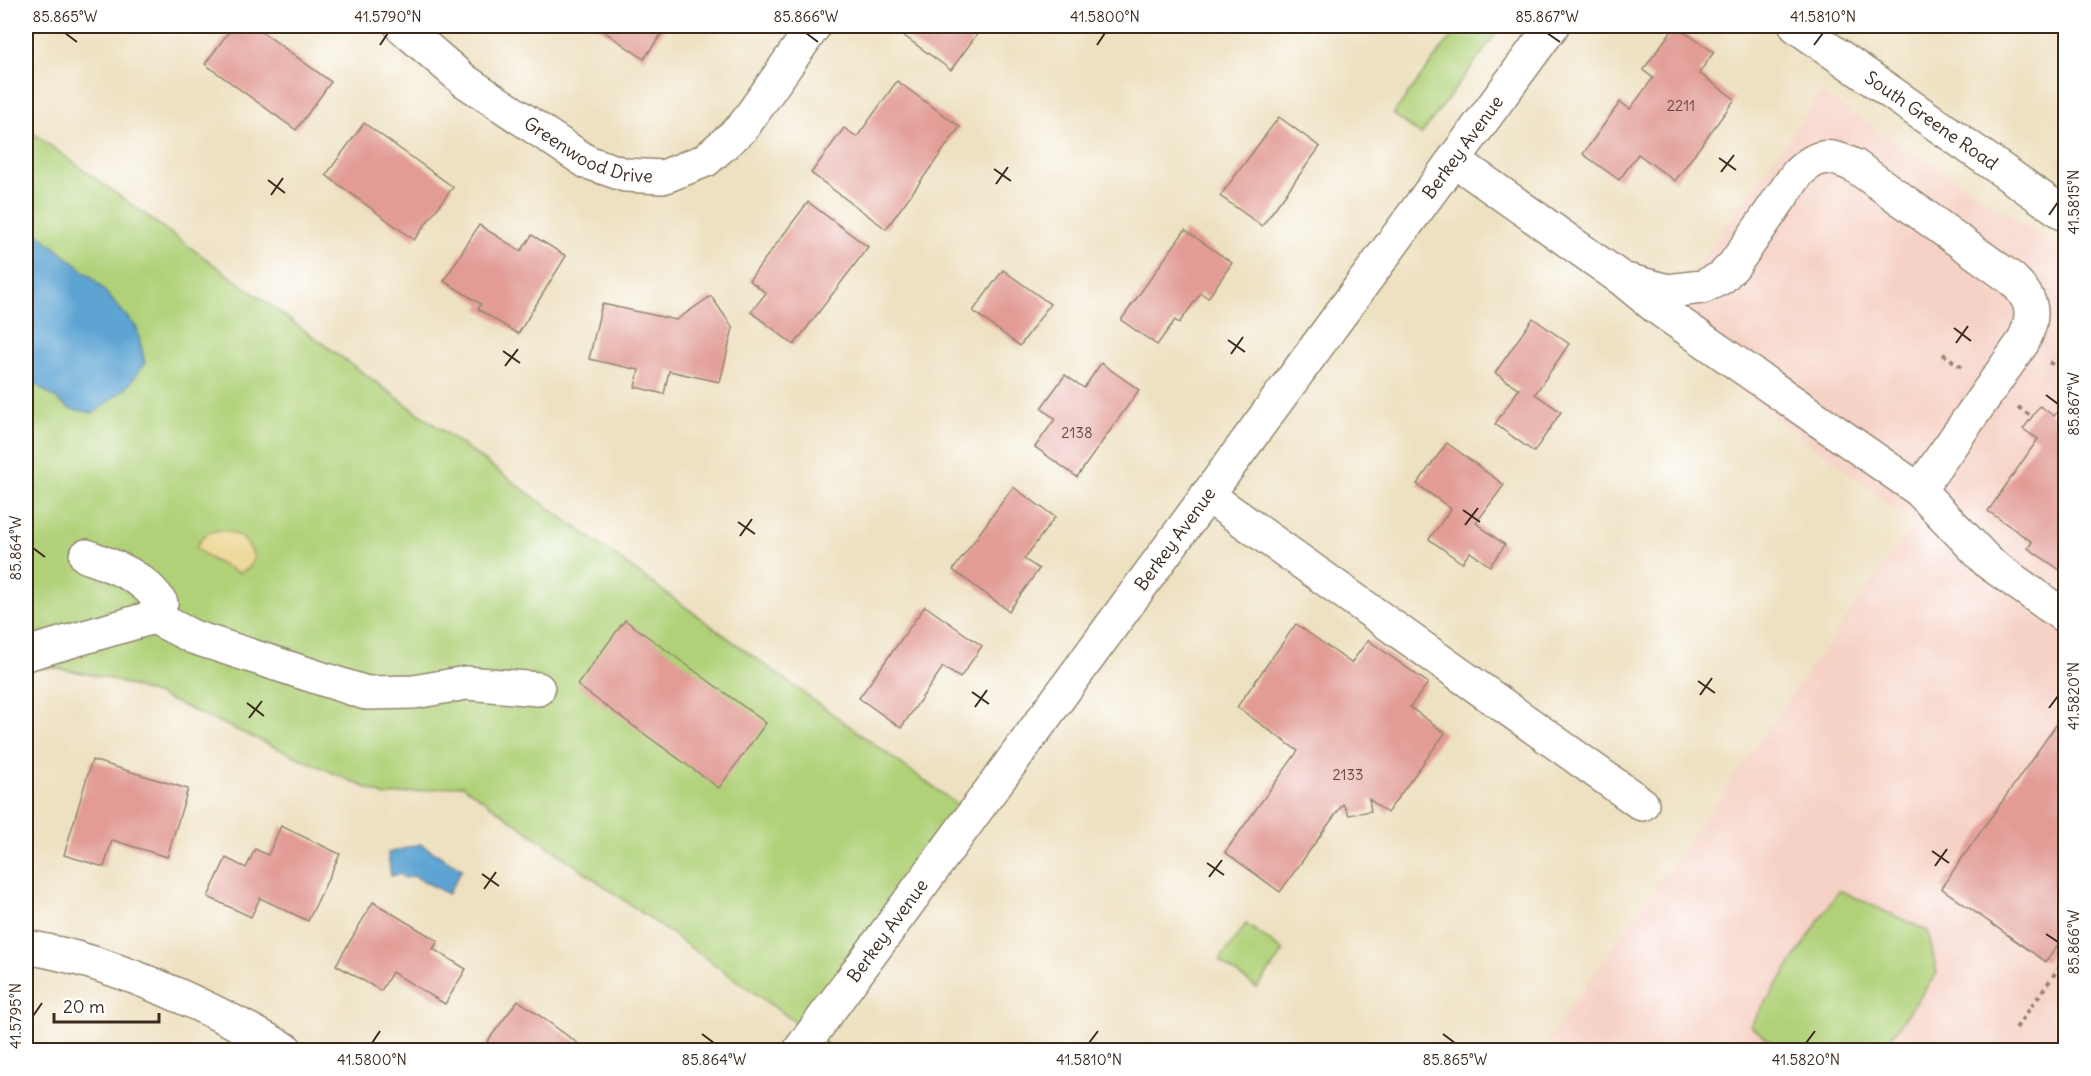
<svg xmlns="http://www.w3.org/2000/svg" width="2091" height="1076" viewBox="0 0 2091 1076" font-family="Delius,sans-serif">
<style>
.built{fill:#f6d1c5}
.green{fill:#b0d178;stroke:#767e4b;stroke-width:1.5}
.sand{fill:#eeda9e;stroke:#94825e;stroke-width:1.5}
.water{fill:#5da4d3;stroke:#4c6778;stroke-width:1.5}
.building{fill:#e29c95}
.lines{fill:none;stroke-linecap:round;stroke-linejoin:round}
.minor-casing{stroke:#948670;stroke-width:36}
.path{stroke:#948670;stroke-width:4;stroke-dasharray:4.5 4.5;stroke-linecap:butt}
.minor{stroke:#fff;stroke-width:33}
.ticks{fill:none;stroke:#3b2a1e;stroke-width:2}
.labels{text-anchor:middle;stroke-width:5;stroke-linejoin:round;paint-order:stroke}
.number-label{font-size:15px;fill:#65463c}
.street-label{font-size:18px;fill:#3b2a1e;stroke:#fff}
.neatline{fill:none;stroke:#3b2a1e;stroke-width:2}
.ticks-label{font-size:15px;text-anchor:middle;fill:#3b2a1e}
</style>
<rect width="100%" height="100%" fill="#fff"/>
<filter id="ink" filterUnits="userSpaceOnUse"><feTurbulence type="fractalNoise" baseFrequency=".0167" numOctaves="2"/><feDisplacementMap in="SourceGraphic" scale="12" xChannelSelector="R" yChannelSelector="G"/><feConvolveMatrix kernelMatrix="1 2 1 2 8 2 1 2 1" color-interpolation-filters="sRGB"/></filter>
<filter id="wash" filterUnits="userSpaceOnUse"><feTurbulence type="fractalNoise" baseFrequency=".008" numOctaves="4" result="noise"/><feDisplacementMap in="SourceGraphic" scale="24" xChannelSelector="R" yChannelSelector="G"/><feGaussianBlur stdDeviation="1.35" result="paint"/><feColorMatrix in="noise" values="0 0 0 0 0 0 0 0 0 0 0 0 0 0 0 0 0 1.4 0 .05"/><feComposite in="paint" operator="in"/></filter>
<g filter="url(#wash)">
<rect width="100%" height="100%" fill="#eee1c1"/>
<!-- built -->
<path class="built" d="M1821 93 2065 251V1050H1564L1548 1039 1914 522 1654 326Z"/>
<!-- green -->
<g class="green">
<path d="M1459 26H1502L1421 135 1393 114Z"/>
<path d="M26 128 973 816 813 1034 835 1050H800L812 1034 462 785 385 796 158 695 108 678 56 668 26 667Z"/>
<path d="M1839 890 1928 931 1937 973 1882 1050H1783L1750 1026Z"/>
<path d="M1246 924 1284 951 1257 988 1219 961Z"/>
</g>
<!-- sand -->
<path class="sand" d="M220 530C238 533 248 539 254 557L249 568 239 573 212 560 196 548C201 536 208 531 220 530Z"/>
<!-- water -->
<g class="water">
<path d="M26 224 93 278 137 328 145 363 127 387 94 413 70 409 26 377Z"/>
<path d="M420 844 462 869 448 894 414 876 405 878 399 874 391 876 388 853Z"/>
</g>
<g id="blocks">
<!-- building -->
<g class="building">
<path d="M233 26H254L331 82 296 130 205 64Z"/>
<path d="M596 26H667L644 59Z"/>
<path d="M909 26H983L951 70 903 35Z"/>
<path d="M1675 26 1714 52 1699 73 1735 99 1675 181 1638 154 1619 180 1583 154 1620 102 1630 109 1653 78 1643 70Z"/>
<path d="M897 81 960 127 886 229 811 173 844 128 857 137Z"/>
<path d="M1279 117 1320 147 1262 226 1220 196Z"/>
<path d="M364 123 453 187 414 240 326 175Z"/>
<path d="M808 202 868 247 794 345 751 312 766 293 749 280Z"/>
<path d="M479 225 521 251 532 235 566 256 518 334 478 309 481 304 444 281Z"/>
<path d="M1185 230 1232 263 1208 298 1201 293 1179 323 1175 320 1157 345 1121 320Z"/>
<path d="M1003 270 1050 304 1020 346 973 311Z"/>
<path d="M711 296 733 328 720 382 669 371 664 394 635 387 639 370 589 359 602 304 676 320Z"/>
<path d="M1533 318 1569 344 1535 394 1561 412 1534 452 1495 424 1519 389 1495 373Z"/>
<path d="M1101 363 1139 390 1077 477 1035 447 1055 419 1041 408 1065 375 1084 388Z"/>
<path d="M2066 399V574L2028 548 2032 542 1988 511 2038 439 2023 429 2040 406 2054 416Z"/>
<path d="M1447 443 1504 485 1476 523 1505 545 1490 566 1470 552 1462 563 1429 539 1451 509 1417 484Z"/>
<path d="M1013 487 1055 517 1024 559 1039 569 1009 611 953 570Z"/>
<path d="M925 606 982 646 960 678 943 667 901 728 859 698Z"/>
<path d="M625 620 766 723 719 788 577 685Z"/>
<path d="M1296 624 1351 663 1368 640 1428 683 1410 707 1445 733 1387 813 1369 799 1371 811 1349 815 1343 804 1280 892 1225 852 1298 751 1237 707Z"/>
<path d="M2066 711V933L2046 962 1941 888Z"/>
<path d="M92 760 188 789 167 857 112 840 104 867 64 855Z"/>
<path d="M281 826 340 854 308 921 260 898 251 917 208 897 226 858 246 868 255 849 268 855Z"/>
<path d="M373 902 438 941 433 949 466 969 445 1004 392 972 381 991 336 965Z"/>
<path d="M518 1000 587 1050H481Z"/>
</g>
</g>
</g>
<g filter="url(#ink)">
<use href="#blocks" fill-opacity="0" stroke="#948670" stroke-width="1.5"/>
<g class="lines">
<defs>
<g id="minor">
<path id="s1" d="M401 26 465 81 587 162 625 175 663 177 706 160 743 127 814 26"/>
<path id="s2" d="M1796 26 2066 215"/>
<path d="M1454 160 1622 279 1656 307 1919 490 2023 342C2036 315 2034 300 2012 279L1855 166C1829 154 1818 153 1797 174L1734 265 1721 278 1702 287 1668 291 1622 279"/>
<path d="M1919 490 1989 563 2064 616"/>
<path d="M1207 495 1642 804"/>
<path d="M86 556C115 567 144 576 161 603L154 617"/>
<path d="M26 654 154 617 193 637 366 693 414 692 466 683 538 689"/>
<path d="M26 947C114 961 208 1006 286 1050"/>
<path id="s3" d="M800 1050 1552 26"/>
</g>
</defs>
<!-- minor casing -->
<use href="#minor" class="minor-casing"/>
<!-- path -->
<g class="path">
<path d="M1943 354 1963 368"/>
<path d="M2049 362 2066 373"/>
<path d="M2018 407 2032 417"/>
<path d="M2016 1028 2066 958"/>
</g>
<!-- minor -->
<use href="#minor" class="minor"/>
</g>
</g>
<!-- ticks -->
<path class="ticks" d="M65 33 77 42M806 33 818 42M1547 33 1560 42M380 45 388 33M1097 45 1105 33M1814 45 1823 33M1719 158 1736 170M994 169 1011 181M1721 172 1734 155M268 180 285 193M996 184 1008 167M271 195 283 178M2049 215 2058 202M1954 328 1971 341M1228 340 1245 352M1956 343 1968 326M503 351 520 363M1231 354 1243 337M505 366 518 349M2046 395 2058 404M1463 510 1480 522M738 522 755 534M1465 525 1478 508M740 536 752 519M33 548 45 557M1698 681 1715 693M972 692 989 704M1700 695 1712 678M247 703 264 716M975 707 987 690M2049 708 2058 696M249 718 262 701M1932 851 1949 863M1207 863 1224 875M1935 866 1947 849M482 874 499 886M1209 877 1222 860M484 889 496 872M2046 934 2058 942M33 1016 42 1003M702 1034 714 1043M1443 1034 1455 1043M372 1043 380 1031M1089 1043 1098 1031M1806 1043 1815 1031"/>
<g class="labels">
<!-- number labels -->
<g class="number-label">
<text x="1681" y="111">2211</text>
<text x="1077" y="438">2138</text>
<text x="1348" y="780">2133</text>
</g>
<!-- street labels -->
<g class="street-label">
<text dy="6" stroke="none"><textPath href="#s2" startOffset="165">South Greene Road</textPath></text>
<text dy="6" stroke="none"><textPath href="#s1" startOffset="228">Greenwood Drive</textPath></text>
<text dy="6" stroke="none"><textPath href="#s3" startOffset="1120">Berkey Avenue</textPath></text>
<text dy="6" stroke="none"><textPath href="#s3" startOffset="634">Berkey Avenue</textPath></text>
<text dy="6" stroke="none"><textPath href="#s3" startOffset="148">Berkey Avenue</textPath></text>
</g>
</g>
<!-- margin -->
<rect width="2091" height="1076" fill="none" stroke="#fff" stroke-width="66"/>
<!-- scale -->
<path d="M54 1013v9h105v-9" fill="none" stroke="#3b2a1e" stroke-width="3"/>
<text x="63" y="1013" font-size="18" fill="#3b2a1e" stroke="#ffffff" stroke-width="4.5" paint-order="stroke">20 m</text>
<rect x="33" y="33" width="2025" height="1010" class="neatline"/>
<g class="ticks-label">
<text x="65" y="22">85.865°W</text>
<text x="388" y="22">41.5790°N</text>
<text x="806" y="22">85.866°W</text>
<text x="1105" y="22">41.5800°N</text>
<text x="1547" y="22">85.867°W</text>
<text x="1823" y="22">41.5810°N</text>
<text transform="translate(2074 202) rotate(-90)" y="5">41.5815°N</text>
<text transform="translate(2074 404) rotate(-90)" y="5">85.867°W</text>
<text transform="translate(16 548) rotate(-90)" y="5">85.864°W</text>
<text transform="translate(2074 696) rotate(-90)" y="5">41.5820°N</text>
<text transform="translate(2074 942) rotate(-90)" y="5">85.866°W</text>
<text transform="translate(16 1016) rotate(-90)" y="5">41.5795°N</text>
<text x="372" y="1065">41.5800°N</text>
<text x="714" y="1065">85.864°W</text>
<text x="1089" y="1065">41.5810°N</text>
<text x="1455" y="1065">85.865°W</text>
<text x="1806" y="1065">41.5820°N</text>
</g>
</svg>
